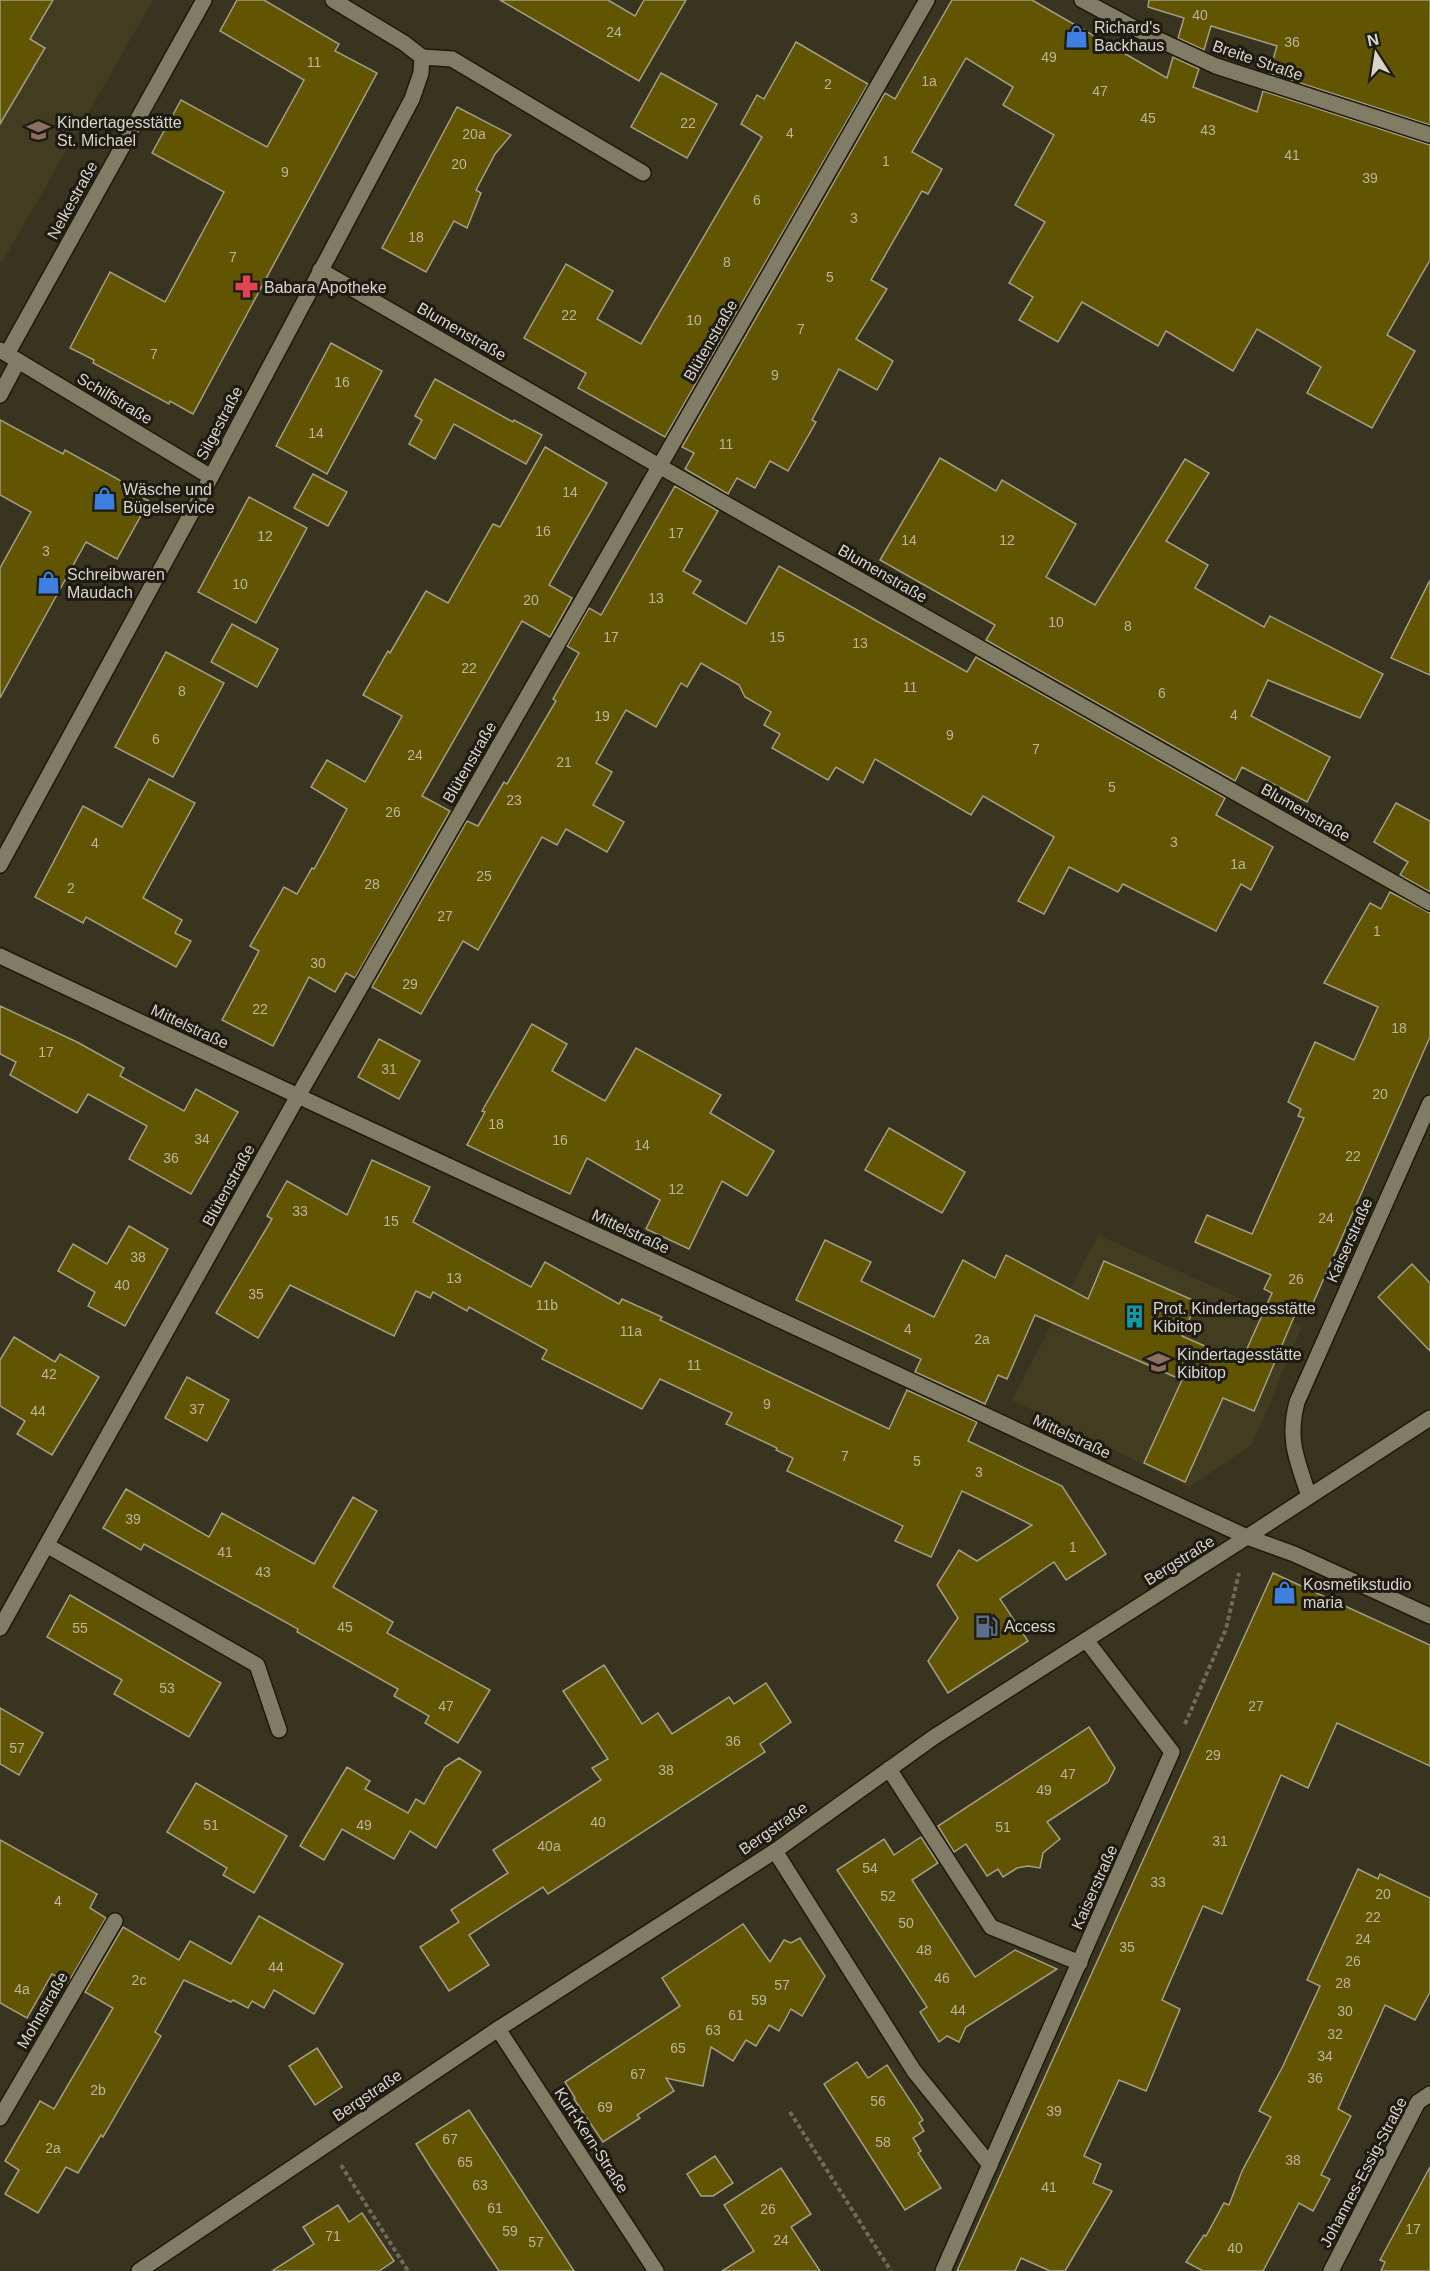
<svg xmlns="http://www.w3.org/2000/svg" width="1430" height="2271" viewBox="0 0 1430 2271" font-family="Helvetica,sans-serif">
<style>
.built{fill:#423d20}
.building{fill:#625502;stroke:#a39e86;stroke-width:1.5}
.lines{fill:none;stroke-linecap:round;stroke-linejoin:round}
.lane-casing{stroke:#1f1b07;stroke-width:18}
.street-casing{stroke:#1f1b07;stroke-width:18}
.secondary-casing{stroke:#1f1b07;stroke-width:18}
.path{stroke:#6f6b59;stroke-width:4;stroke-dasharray:4.5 3;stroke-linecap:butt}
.lane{stroke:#817c65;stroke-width:15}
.street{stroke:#817c65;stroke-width:15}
.secondary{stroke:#817c65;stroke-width:15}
.labels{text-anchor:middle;stroke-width:6;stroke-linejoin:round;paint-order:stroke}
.number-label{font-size:14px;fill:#bab697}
.poi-label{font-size:16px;fill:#d8d6c9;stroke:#1d1b12;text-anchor:start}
.street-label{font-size:16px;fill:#d8d6c9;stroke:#1d1b12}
</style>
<rect width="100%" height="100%" fill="#38341f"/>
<!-- built -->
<g class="built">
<path d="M0 0H153L3 261 0 262Z"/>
<path d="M1098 1235 1302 1326 1252 1445 1189 1487 1012 1400Z"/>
</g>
<!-- building -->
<g class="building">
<path d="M0 0H53L30 39 45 48 0 124Z"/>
<path d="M237 0H264L339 44 335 51 377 73 193 414 170 401 169 404 93 363 94 360 70 348 110 272 165 302 224 192 152 153 181 100 267 147 304 80 220 31Z"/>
<path d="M500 0H608L635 16 644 0H686L639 81Z"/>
<path d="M952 0H1032L1167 78 1173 57 1199 69 1193 87 1257 112 1263 91 1430 145V260L1387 335 1415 351 1372 428 1307 393 1321 367 1257 329 1233 371 1166 331 1158 346 1082 302 1058 342 1019 320 1033 297 1009 283 1045 222 1015 205 1054 135 1003 105 1013 87 966 58 912 152 942 169 928 194 922 191 871 280 887 289 856 339 893 361 877 390 839 369 812 420 816 422 788 471 770 461 755 488 737 478 728 494 685 469 694 453 682 447 885 93 895 99Z"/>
<path d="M1149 0H1430V125L1269 73 1277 46 1211 26 1204 50 1178 38 1184 18 1148 7Z"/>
<path d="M796 42 868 84 665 437 578 388 586 373 524 338 566 264 613 291 597 319 641 344 762 137 741 124 757 95 764 99Z"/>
<path d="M661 73 717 104 687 158 631 127Z"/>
<path d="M457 107 511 135 495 154 476 190 481 193 467 228 454 221 426 272 382 248Z"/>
<path d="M331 343 382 371 327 474 276 446Z"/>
<path d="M435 379 513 422 514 420 542 435 526 464 454 424 435 459 409 444 422 420 415 416Z"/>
<path d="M0 420 63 454 65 450 123 482 121 486 149 501 117 559 86 542 0 698V568L31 512 0 495Z"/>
<path d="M545 447 607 483 549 585 572 598 550 637 522 621 422 796 450 811 355 978 346 973 335 992 309 977 273 1046 222 1020 259 951 250 946 284 887 297 894 312 868 314 869 347 809 311 787 327 760 365 782 402 716 363 695 388 651 390 653 426 591 448 603 493 524 500 527Z"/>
<path d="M940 458 996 491 1002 480 1076 524 1046 577 1095 605 1185 459 1209 473 1166 541 1208 565 1195 588 1264 627 1270 616 1383 674 1360 718 1268 680 1251 716 1330 757 1307 802 1242 767 1235 781 986 640 995 625 880 560Z"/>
<path d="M313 474 347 492 328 526 294 508Z"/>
<path d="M675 486 718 511 683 571 701 581 693 593 746 624 779 566 967 672 976 657 1225 798 1216 815 1273 847 1251 890 1241 884 1216 931 1123 884 1118 892 1069 867 1044 914 1018 901 1054 837 983 796 971 815 875 759 863 783 836 767 828 780 772 748 780 734 764 725 771 712 745 697 739 685 701 663 687 687 681 683 656 727 626 710 596 763 612 772 593 805 624 822 607 852 566 829 557 845 542 837 478 950 463 941 421 1014 372 987 467 821 478 826 504 782 507 784 556 701 553 699 579 653 567 646 589 608 601 615Z"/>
<path d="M249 497 307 528 256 623 198 592Z"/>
<path d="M1430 580V675L1391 658Z"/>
<path d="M232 624 278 649 257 687 211 662Z"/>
<path d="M166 652 224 683 173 777 115 747Z"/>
<path d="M149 779 195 803 143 898 182 920 175 933 191 941 176 967 86 917 83 923 35 897 83 806 122 827Z"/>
<path d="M1396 803 1430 821V892L1400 875 1408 862 1374 842Z"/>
<path d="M1390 892 1430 913V1037L1310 1310 1299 1305 1254 1411 1223 1398 1185 1482 1144 1463 1182 1380 1035 1315 1007 1379 998 1375 985 1404 915 1372 921 1359 796 1300 825 1240 871 1262 861 1281 934 1317 963 1260 995 1278 1006 1255 1088 1299 1104 1261 1197 1302 1182 1336 1241 1362 1272 1293 1264 1289 1271 1275 1195 1242 1207 1215 1252 1234 1304 1118 1298 1116 1301 1109 1288 1102 1315 1042 1354 1060 1378 1007 1324 983 1370 903 1381 909Z"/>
<path d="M0 1006 77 1042 124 1068 120 1076 184 1111 196 1089 238 1112 191 1194 129 1159 147 1126 88 1094 77 1113 10 1075 16 1062 0 1054Z"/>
<path d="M532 1024 567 1044 552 1071 605 1101 636 1048 721 1095 710 1113 774 1151 747 1196 722 1181 689 1249 646 1229 660 1200 587 1158 570 1194 467 1145 485 1112 482 1111Z"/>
<path d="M379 1039 420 1061 399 1099 358 1077Z"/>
<path d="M889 1128 965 1172 942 1213 865 1170Z"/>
<path d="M372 1160 430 1187 413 1222 531 1287 545 1262 619 1304 622 1299 662 1317 660 1320 889 1429 907 1390 977 1422 968 1441 1062 1486 1106 1554 1066 1580 1054 1562 1000 1599 1028 1641 948 1693 928 1661 958 1618 937 1585 959 1550 977 1561 1032 1525 962 1491 931 1557 895 1541 903 1526 787 1471 793 1458 776 1450 777 1448 726 1424 732 1413 660 1379 642 1409 542 1359 547 1350 469 1307 467 1311 433 1292 430 1298 416 1291 394 1336 290 1285 258 1338 216 1313 272 1219 267 1216 287 1181 347 1215Z"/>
<path d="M129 1226 168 1249 125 1326 88 1306 95 1292 58 1271 73 1244 107 1264Z"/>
<path d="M1412 1264 1430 1283V1351L1378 1297Z"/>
<path d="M14 1337 55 1362 60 1354 99 1377 52 1455 17 1434 25 1421 0 1406V1360Z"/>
<path d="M187 1377 229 1400 207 1441 165 1418Z"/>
<path d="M126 1489 209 1537 222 1513 314 1564 353 1497 377 1511 333 1587 393 1622 387 1633 490 1690 458 1743 425 1723 429 1716 394 1696 398 1689 297 1632 298 1629 144 1544 141 1550 103 1528Z"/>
<path d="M1273 1573 1430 1645V1766L1337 1723 1308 1788 1281 1775 1222 1914 1203 1906 1162 2000 1180 2009 1146 2091 1119 2080 1084 2156 1101 2164 1093 2183 1112 2191 1065 2271H1050L1021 2258 1015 2271H957Z"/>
<path d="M70 1595 221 1683 189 1737 114 1694 122 1680 47 1637Z"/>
<path d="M604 1665 642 1724 658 1713 672 1734 729 1697 734 1704 766 1683 791 1722 760 1744 765 1752 548 1894 543 1887 469 1935 489 1965 449 1991 420 1947 459 1922 451 1910 508 1873 493 1850 601 1780 592 1768 608 1759 563 1691Z"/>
<path d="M0 1708 43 1733 19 1775 0 1764Z"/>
<path d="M1089 1727 1115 1768 1108 1782 1047 1822 1060 1839 1043 1853 1040 1868 1028 1866 1017 1868 1003 1877 998 1869 987 1876 966 1844 954 1852 938 1826Z"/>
<path d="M459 1758 481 1772 436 1848 410 1831 394 1859 342 1829 324 1860 300 1846 347 1767 370 1781 365 1789 408 1813 416 1799 424 1804 445 1767Z"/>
<path d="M196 1783 287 1836 254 1893 223 1875 227 1868 167 1832Z"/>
<path d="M921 1837 938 1863 912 1880 975 1977 1015 1950 1057 1969 966 2027 959 2042 947 2036 939 2042 920 2012 927 2007 837 1870 884 1839 894 1855Z"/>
<path d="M0 1840 97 1894 90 1908 106 1918 68 1983 52 1974 27 2018 0 2003Z"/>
<path d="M1358 1869 1378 1879 1380 1874 1430 1898V1992L1415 2020 1385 2005 1338 2109 1351 2116 1321 2175 1330 2179 1313 2211 1299 2203 1263 2271H1203L1186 2262 1204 2235 1206 2236 1224 2203 1229 2205 1242 2171 1271 2117 1259 2111 1283 2066 1320 1986 1307 1980Z"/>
<path d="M259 1916 343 1964 314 2014 274 1990 264 2008 252 2001 248 2008 233 2000 231 2002 184 1980 155 2032 161 2036 103 2137 101 2135 78 2173 66 2167 38 2213 5 2194 19 2170 5 2161 40 2101 54 2109 113 2008 85 1992 123 1927 179 1960 190 1941 231 1964Z"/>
<path d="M743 1924 770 1962 784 1940 791 1943 800 1938 825 1976 802 2016 791 2009 779 2031 769 2025 756 2046 746 2040 733 2061 711 2047 703 2086 666 2078 674 2091 637 2115 640 2118 603 2142 574 2099 575 2098 565 2082 680 2006 662 1978Z"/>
<path d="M317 2048 342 2087 315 2105 289 2066Z"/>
<path d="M857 2062 868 2078 887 2065 923 2120 919 2123 924 2131 913 2138 921 2151 918 2153 941 2188 905 2210 824 2084Z"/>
<path d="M469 2110 574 2271H499L431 2168 416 2144Z"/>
<path d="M715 2156 733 2183 713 2196H701L687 2174Z"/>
<path d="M1430 2167V2271H1381L1385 2262 1380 2260Z"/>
<path d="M781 2168 811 2214 791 2227 820 2271H722L754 2251 724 2205Z"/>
<path d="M338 2205 349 2222 362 2213 394 2261 379 2271H272L314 2244 303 2227Z"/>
</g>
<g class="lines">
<defs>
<g id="lane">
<path d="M0 395 18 361"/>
<path d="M889 1769 991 1927 1080 1963"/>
</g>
<g id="street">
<path d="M1082 0 1142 32 1216 66 1430 135"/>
<path d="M422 57 452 59 643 173"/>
<path d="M320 270 659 466 1430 903"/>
<path d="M0 350 211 477"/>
<path d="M7 354 204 0"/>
<path d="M0 865 211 477 412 99 421 73 422 57 404 43 333 0"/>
<path d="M0 956 298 1096 1247 1537 1294 1554 1430 1616"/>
<path d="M1309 1496C1297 1460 1287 1440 1297 1402L1430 1103"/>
<path d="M48 1546 257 1665 279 1730"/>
<path d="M0 1628 298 1096 927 0"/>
<path d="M775 1851 914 2071 990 2165"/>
<path d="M498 2029 656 2271"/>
<path d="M0 2118 115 1921"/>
<path d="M139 2271 498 2029 775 1851 934 1737 1247 1537"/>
<path d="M943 2271 1172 1752 1086 1640"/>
<path d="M1331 2271 1418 2102 1430 2094"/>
</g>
<path id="secondary" d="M1247 1537 1430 1418"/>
</defs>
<!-- lane casing -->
<use href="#lane" class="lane-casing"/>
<!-- street casing -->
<use href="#street" class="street-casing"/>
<!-- secondary casing -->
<use href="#secondary" class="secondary-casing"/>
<!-- path -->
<g class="path">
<path d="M1185 1724 1226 1629 1239 1573"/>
<path d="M790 2112 891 2271"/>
<path d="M341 2165 408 2271"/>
</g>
<!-- lane -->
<use href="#lane" class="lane"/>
<!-- street -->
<use href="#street" class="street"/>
<!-- secondary -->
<use href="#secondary" class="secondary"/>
</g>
<!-- icons -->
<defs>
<symbol id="shop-bare" viewBox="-9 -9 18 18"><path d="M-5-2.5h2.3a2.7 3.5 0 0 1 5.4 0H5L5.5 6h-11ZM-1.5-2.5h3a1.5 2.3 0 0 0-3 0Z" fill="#3f7fe0" stroke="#1d1b12" stroke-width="2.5" paint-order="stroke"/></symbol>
<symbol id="school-bare" viewBox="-9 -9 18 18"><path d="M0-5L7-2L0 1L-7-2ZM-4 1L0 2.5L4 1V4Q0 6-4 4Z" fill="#8d6e63" stroke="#1d1b12" stroke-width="2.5" paint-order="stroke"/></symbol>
<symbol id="pharmacy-bare" viewBox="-9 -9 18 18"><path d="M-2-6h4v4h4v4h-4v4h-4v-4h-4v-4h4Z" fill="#e0444e" stroke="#1d1b12" stroke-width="2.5" paint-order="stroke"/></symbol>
<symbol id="building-bare" viewBox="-9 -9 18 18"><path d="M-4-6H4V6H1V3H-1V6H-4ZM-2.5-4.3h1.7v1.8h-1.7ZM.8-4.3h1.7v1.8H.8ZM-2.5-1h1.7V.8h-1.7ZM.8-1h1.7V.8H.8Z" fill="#0f9aa8" stroke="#1d1b12" stroke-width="2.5" paint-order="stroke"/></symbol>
<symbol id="fuel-bare" viewBox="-9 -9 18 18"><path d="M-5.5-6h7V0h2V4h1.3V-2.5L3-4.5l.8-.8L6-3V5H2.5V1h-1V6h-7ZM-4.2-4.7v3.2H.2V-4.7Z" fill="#5c6f8a" stroke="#1d1b12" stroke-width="2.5" paint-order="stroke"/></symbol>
</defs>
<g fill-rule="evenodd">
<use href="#shop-bare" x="1060" y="20" width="33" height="33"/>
<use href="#school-bare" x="22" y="114" width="33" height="33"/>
<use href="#pharmacy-bare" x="230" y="270" width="33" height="33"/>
<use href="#shop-bare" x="88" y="482" width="33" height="33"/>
<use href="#shop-bare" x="32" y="566" width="33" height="33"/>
<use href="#building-bare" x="1118" y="1300" width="33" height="33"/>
<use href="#school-bare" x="1142" y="1346" width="33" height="33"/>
<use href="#shop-bare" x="1268" y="1576" width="33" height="33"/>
<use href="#fuel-bare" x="970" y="1610" width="33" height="33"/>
</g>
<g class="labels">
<!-- number labels -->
<g class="number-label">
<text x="1200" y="20">40</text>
<text x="614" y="37">24</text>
<text x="1292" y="47">36</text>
<text x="1049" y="62">49</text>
<text x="314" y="67">11</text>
<text x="929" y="86">1a</text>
<text x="828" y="89">2</text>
<text x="1100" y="96">47</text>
<text x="1148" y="123">45</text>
<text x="688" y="128">22</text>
<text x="1208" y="135">43</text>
<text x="790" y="138">4</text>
<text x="474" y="139">20a</text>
<text x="1292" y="160">41</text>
<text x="886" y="166">1</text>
<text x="459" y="169">20</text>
<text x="285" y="177">9</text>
<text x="1370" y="183">39</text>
<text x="757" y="205">6</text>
<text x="854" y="223">3</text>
<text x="416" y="242">18</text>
<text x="233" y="262">7</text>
<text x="727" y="267">8</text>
<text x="830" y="282">5</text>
<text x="569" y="320">22</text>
<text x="694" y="325">10</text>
<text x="801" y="334">7</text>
<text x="154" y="359">7</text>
<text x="775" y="380">9</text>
<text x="342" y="387">16</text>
<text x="316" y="438">14</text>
<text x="726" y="449">11</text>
<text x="570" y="497">14</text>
<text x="543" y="536">16</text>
<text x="676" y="538">17</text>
<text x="265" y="541">12</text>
<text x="909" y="545">14</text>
<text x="1007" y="545">12</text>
<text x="46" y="556">3</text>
<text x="240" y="589">10</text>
<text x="656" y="603">13</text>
<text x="531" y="605">20</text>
<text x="1056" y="627">10</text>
<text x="1128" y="631">8</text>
<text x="611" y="642">17</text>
<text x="777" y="642">15</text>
<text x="860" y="648">13</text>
<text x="469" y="673">22</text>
<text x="910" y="692">11</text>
<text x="182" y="696">8</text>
<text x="1162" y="698">6</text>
<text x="1234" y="720">4</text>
<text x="602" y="721">19</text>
<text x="950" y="740">9</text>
<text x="156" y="744">6</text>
<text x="1036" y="754">7</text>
<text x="415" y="760">24</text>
<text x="564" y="767">21</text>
<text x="1112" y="792">5</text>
<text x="514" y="805">23</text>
<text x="393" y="817">26</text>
<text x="1174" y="847">3</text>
<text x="95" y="848">4</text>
<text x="1238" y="869">1a</text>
<text x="484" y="881">25</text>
<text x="372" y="889">28</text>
<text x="71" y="893">2</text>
<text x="445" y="921">27</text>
<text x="1377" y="936">1</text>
<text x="318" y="968">30</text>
<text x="410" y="989">29</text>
<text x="260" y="1014">22</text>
<text x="1399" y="1033">18</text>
<text x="46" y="1057">17</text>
<text x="389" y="1074">31</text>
<text x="1380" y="1099">20</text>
<text x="496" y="1129">18</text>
<text x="202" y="1144">34</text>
<text x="560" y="1145">16</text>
<text x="642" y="1150">14</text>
<text x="1353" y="1161">22</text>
<text x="171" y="1163">36</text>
<text x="676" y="1194">12</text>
<text x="300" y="1216">33</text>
<text x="1326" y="1223">24</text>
<text x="391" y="1226">15</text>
<text x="138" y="1262">38</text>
<text x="454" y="1283">13</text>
<text x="1296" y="1284">26</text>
<text x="122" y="1290">40</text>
<text x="256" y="1299">35</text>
<text x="547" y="1310">11b</text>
<text x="908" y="1334">4</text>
<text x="631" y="1336">11a</text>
<text x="982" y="1344">2a</text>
<text x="694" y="1370">11</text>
<text x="49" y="1379">42</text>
<text x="767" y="1409">9</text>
<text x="197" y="1414">37</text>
<text x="38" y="1416">44</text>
<text x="845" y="1461">7</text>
<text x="917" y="1466">5</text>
<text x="979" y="1477">3</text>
<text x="133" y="1524">39</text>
<text x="1073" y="1552">1</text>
<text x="225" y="1557">41</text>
<text x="263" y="1577">43</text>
<text x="345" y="1632">45</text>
<text x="80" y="1633">55</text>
<text x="167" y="1693">53</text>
<text x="446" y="1711">47</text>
<text x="1256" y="1711">27</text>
<text x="733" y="1746">36</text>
<text x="17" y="1753">57</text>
<text x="1213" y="1760">29</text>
<text x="666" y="1775">38</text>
<text x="1068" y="1779">47</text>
<text x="1044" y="1795">49</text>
<text x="598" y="1827">40</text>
<text x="211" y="1830">51</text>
<text x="364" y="1830">49</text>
<text x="1003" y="1832">51</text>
<text x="1220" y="1846">31</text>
<text x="549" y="1851">40a</text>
<text x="870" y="1873">54</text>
<text x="1158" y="1887">33</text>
<text x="1383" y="1899">20</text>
<text x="888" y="1901">52</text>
<text x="58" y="1906">4</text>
<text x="1373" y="1922">22</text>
<text x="906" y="1928">50</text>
<text x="1363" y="1944">24</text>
<text x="1127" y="1952">35</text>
<text x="924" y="1955">48</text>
<text x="1353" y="1966">26</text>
<text x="276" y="1972">44</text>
<text x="942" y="1983">46</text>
<text x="139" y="1985">2c</text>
<text x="1343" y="1988">28</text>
<text x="782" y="1990">57</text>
<text x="22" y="1994">4a</text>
<text x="759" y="2005">59</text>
<text x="958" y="2015">44</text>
<text x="1345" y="2016">30</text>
<text x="736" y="2020">61</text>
<text x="713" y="2035">63</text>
<text x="1335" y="2039">32</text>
<text x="678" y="2053">65</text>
<text x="1325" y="2061">34</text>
<text x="638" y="2079">67</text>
<text x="1315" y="2083">36</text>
<text x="98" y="2095">2b</text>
<text x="878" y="2106">56</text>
<text x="605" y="2112">69</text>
<text x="1054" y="2116">39</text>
<text x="450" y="2144">67</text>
<text x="883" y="2147">58</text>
<text x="53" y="2153">2a</text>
<text x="1293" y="2165">38</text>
<text x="465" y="2167">65</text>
<text x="480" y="2190">63</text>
<text x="1049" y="2192">41</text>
<text x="495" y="2213">61</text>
<text x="768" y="2214">26</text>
<text x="1413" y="2234">17</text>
<text x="510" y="2236">59</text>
<text x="333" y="2241">71</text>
<text x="781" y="2245">24</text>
<text x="536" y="2247">57</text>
<text x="1235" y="2253">40</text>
</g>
<!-- poi labels -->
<g class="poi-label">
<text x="1094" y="33">Richard's<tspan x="1094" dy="18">Backhaus</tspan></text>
<text x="57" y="128">Kindertagesstätte<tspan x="57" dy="18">St. Michael</tspan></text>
<text x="264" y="293">Babara Apotheke</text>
<text x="123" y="495">Wäsche und<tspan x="123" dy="18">Bügelservice</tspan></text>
<text x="67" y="580">Schreibwaren<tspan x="67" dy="18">Maudach</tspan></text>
<text x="1153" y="1314">Prot. Kindertagesstätte<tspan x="1153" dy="18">Kibitop</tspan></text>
<text x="1177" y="1360">Kindertagesstätte<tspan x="1177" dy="18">Kibitop</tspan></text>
<text x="1303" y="1590">Kosmetikstudio<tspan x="1303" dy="18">maria</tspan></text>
<text x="1004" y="1632">Access</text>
</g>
<!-- street labels -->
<g class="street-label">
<text transform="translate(1258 60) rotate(19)" y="6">Breite Straße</text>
<text transform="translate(72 200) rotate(-61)" y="6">Nelkestraße</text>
<text transform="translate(462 331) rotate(30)" y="6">Blumenstraße</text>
<text transform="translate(710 340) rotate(-60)" y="6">Blütenstraße</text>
<text transform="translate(115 398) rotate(31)" y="6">Schilfstraße</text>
<text transform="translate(219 423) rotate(-62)" y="6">Silgestraße</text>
<text transform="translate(883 573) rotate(30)" y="6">Blumenstraße</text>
<text transform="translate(469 762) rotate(-60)" y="6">Blütenstraße</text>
<text transform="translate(1306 812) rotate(30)" y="6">Blumenstraße</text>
<text transform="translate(190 1026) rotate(25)" y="6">Mittelstraße</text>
<text transform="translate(228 1185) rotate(-61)" y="6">Blütenstraße</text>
<text transform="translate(631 1231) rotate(25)" y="6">Mittelstraße</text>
<text transform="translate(1349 1240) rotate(-66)" y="6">Kaiserstraße</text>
<text transform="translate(1072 1436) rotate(25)" y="6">Mittelstraße</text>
<text transform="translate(1179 1560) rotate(-32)" y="6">Bergstraße</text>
<text transform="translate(773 1828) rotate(-35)" y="6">Bergstraße</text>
<text transform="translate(1094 1887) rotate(-66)" y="6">Kaiserstraße</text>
<text transform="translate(42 2010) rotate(-60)" y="6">Mohnstraße</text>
<text transform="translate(367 2095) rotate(-34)" y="6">Bergstraße</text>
<text transform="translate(592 2140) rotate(57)" y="6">Kurt-Kern-Straße</text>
<text transform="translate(1363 2172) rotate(-62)" y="6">Johannes-Essig-Straße</text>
</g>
</g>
<!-- north arrow -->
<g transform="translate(1376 54) rotate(348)" stroke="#1d1b12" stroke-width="4.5" paint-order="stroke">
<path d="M0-4.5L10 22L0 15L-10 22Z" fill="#d8d6c9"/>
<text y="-9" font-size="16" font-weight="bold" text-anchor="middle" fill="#d8d6c9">N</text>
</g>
</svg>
